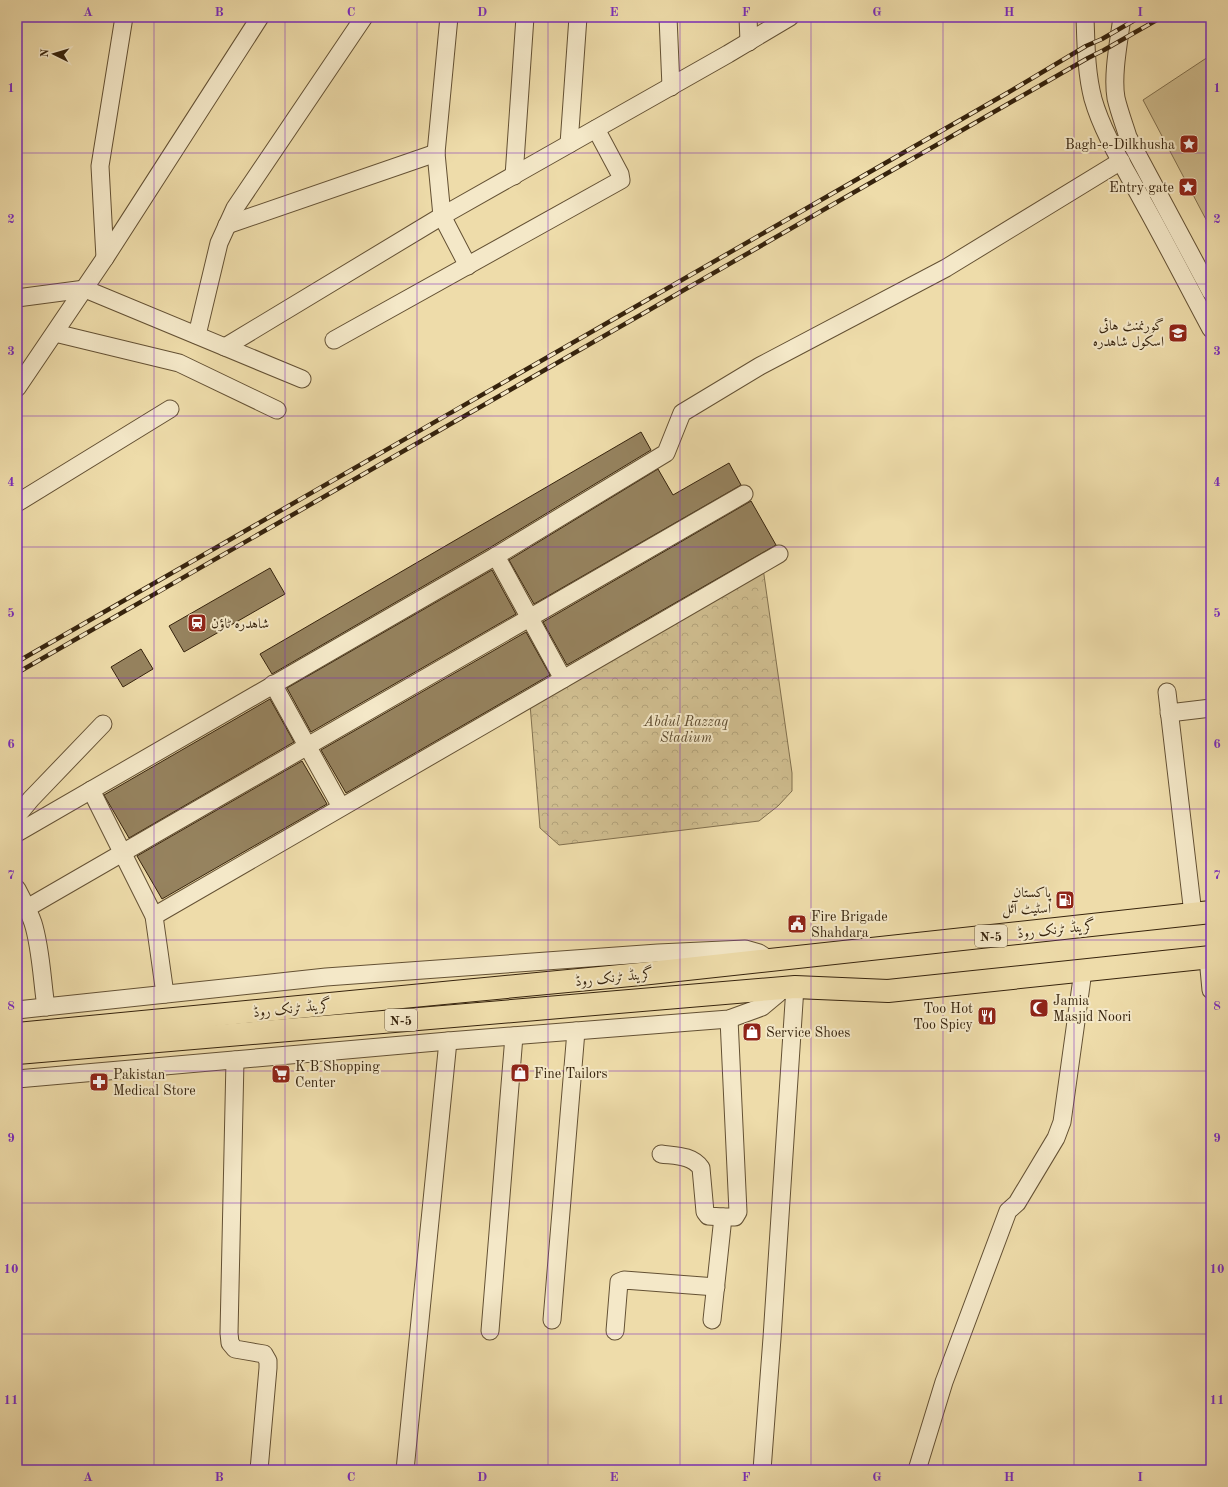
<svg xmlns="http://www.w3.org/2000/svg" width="1228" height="1487" viewBox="0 0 1228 1487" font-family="'Old Standard TT',Amiri,serif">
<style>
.green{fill:#cfbd8f;stroke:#82704e}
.park{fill:url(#park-crowns);stroke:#82704e}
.building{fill:#96835f;stroke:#36230d}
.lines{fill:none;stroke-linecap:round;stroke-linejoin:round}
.minor-casing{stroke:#645134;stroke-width:19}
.highway-casing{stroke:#36230d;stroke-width:24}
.minor{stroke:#f4e8c8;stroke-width:17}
.highway{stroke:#eedcaa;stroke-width:22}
.rail-casing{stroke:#36230d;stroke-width:4.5}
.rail{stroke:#f4e8c8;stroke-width:3;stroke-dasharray:9;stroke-linecap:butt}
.grid{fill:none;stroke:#7b2cbf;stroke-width:1;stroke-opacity:0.55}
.labels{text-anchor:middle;stroke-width:4;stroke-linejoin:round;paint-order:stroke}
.shield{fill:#f4e8c8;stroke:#6f5e45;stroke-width:1}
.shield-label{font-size:13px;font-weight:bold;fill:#36230d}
.poi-label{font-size:14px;fill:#36230d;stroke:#f4e8c8;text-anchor:start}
.park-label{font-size:14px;font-style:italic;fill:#5c4a2e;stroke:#f4e8c8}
.street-label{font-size:14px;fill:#36230d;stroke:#f4e8c8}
.neatline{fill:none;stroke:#7b2cbf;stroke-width:1.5}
.grid-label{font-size:13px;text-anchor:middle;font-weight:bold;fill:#7b2cbf}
</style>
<defs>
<pattern id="park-crowns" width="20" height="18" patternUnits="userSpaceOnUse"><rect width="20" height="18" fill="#cfbd8f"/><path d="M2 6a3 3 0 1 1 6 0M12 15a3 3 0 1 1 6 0" fill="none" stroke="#b2a27a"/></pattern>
</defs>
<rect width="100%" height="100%" fill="#eedcaa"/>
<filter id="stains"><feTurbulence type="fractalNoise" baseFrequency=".005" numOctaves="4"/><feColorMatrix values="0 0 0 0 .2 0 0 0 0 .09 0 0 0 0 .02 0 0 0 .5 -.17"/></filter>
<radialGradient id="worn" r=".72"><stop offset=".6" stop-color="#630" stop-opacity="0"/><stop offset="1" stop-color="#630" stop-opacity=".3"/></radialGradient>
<!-- green -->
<path class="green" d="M1211 55V229L1143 100Z"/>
<!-- park -->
<path class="park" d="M763 568 792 773V791L778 806 759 821 559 845 540 828 530 704Z"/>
<!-- building -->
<g class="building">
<path d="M641 432 651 450 491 547 272 674 260 654Z"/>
<path d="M729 463 741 485 534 604 509 560 658 469 673 495Z"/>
<path d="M751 501 776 545 567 665 543 622Z"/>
<path d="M270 568 285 594 184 652 169 626Z"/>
<path d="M492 570 516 614 311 732 287 688Z"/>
<path d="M526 632 550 675 346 793 321 750Z"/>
<path d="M141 649 153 669 123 687 111 667Z"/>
<path d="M270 699 294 742 129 838 104 795Z"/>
<path d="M302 761 327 804 162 899 137 856Z"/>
</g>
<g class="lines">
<defs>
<g id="minor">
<path d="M449 17 436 153 442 216 468 266"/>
<path d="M668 17 671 87"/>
<path d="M748 17 749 42"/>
<path d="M1085 17C1086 44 1086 72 1093 99 1103 134 1125 168 1142 200 1166 243 1188 286 1211 329"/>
<path d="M1122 17C1119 41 1112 75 1116 98 1119 111 1124 124 1128 137L1211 292"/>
<path d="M569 144 578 17"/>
<path d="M514 176 525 17"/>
<path d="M227 225 436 153"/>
<path d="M105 258 100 166 124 17"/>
<path d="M17 298 85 289 302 379"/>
<path d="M55 333 179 363 277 410"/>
<path d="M197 335 219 243 235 208 364 17"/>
<path d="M334 340 621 180 620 174 596 129"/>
<path d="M225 347 442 216 728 54 790 17"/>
<path d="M17 388 105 258 260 17"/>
<path d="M17 503 170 409"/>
<path d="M496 556 563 679"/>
<path d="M273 684 341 807"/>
<path d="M1167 692 1193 914"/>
<path d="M1169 713 1211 708"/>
<path d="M91 790 154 916 165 994"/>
<path d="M17 816 31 799 103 724"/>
<path d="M17 833 496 556 666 453 682 413 760 366 946 268 1121 161"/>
<path d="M17 889C23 901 29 911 33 923 41 948 42 981 46 1007"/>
<path d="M27 908 744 494"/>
<path d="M154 916 779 554"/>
<path d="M1208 958 1211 990"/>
<path d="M17 1010 326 977 658 953 745 949 759 953 770 960"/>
<path d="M235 1060 229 1333 230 1343 235 1349 264 1354 268 1361V1368L259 1470"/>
<path d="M17 1079 448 1041 729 1019 762 1007 786 987"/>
<path d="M661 1154C675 1156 692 1155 701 1168L705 1212 708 1216 723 1217"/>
<path d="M552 1320 576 1031"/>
<path d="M712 1320 723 1217H735L738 1212 729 1019"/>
<path d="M490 1331 514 1036"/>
<path d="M615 1331 619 1282 624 1280 716 1287"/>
<path d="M405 1470 448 1041"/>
<path d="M762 1470 772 1338 795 987"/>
<path d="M917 1470 944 1382 1008 1211 1017 1203 1056 1138 1062 1122 1083 971"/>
</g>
<g id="highway">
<path d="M17 1034 641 974 1211 912"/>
<path d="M17 1053 795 987 888 991 1211 957"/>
</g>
</defs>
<!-- minor casing -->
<use href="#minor" class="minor-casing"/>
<!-- highway casing -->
<use href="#highway" class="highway-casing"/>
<!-- minor -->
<use href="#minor" class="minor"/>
<!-- highway -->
<use href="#highway" class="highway"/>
<defs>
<g id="rail">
<path d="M17 662 1009 92 1086 46 1102 39 1140 17"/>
<path d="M17 673 1088 58 1104 50 1162 17"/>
</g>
</defs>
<!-- rail casing -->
<use href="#rail" class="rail-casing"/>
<!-- rail -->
<use href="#rail" class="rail"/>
</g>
<!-- grid -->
<path class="grid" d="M154 17V1470M285 17V1470M417 17V1470M548 17V1470M680 17V1470M811 17V1470M943 17V1470M1074 17V1470M17 153H1211M17 284H1211M17 416H1211M17 547H1211M17 678H1211M17 809H1211M17 940H1211M17 1071H1211M17 1203H1211M17 1334H1211"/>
<!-- icons -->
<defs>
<symbol id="sight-square" viewBox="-11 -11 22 22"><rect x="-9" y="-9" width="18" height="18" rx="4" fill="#8f2418" stroke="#f4e8c8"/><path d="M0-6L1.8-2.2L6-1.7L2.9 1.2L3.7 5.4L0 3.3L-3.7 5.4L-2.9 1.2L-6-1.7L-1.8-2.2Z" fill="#fff"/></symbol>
<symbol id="school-square" viewBox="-11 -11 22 22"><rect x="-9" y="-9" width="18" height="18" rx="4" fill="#8f2418" stroke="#f4e8c8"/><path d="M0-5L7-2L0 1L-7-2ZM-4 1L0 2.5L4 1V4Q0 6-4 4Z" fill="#fff"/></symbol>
<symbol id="station-square" viewBox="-11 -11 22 22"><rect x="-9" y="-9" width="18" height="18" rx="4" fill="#8f2418" stroke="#f4e8c8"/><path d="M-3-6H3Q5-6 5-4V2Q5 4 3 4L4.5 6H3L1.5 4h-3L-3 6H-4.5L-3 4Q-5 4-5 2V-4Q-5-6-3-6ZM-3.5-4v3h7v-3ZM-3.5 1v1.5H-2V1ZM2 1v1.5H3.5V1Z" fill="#fff"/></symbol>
<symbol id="fuel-square" viewBox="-11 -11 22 22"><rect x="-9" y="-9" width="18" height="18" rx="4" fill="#8f2418" stroke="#f4e8c8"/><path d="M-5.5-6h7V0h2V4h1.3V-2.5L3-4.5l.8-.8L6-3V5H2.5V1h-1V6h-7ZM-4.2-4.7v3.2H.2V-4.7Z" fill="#fff"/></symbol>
<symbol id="civic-square" viewBox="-11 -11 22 22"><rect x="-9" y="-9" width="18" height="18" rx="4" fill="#8f2418" stroke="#f4e8c8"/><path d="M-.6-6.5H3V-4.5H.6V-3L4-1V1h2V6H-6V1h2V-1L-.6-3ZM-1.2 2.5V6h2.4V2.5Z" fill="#fff"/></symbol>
<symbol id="mosque-square" viewBox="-11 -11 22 22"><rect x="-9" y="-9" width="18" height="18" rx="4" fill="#8f2418" stroke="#f4e8c8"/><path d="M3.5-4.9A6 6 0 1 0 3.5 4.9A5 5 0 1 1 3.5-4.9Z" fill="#fff"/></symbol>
<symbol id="restaurant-square" viewBox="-11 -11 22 22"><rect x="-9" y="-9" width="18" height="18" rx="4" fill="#8f2418" stroke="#f4e8c8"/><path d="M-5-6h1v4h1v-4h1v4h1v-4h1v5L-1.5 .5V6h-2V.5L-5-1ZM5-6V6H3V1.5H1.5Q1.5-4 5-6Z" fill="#fff"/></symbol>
<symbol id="shop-square" viewBox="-11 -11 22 22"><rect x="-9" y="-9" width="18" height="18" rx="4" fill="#8f2418" stroke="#f4e8c8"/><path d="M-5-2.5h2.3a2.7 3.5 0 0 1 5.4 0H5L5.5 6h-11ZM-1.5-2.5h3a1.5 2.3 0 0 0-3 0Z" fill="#fff"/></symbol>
<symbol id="supermarket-square" viewBox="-11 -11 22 22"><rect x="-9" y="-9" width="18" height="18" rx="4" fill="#8f2418" stroke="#f4e8c8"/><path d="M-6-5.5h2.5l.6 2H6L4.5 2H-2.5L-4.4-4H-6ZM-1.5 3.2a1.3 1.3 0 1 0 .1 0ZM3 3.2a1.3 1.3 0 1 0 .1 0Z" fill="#fff"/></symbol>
<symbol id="pharmacy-square" viewBox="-11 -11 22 22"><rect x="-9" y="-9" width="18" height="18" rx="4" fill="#8f2418" stroke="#f4e8c8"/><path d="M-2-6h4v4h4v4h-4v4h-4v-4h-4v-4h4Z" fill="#fff"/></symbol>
</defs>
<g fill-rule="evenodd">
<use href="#sight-square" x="1178" y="133" width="22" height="22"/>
<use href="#sight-square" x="1177" y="176" width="22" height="22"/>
<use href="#school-square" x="1167" y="322" width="22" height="22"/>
<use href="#station-square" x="186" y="612" width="22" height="22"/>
<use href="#fuel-square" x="1054" y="889" width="22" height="22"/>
<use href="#civic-square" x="786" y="913" width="22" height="22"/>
<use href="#mosque-square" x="1028" y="997" width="22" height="22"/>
<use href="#restaurant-square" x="976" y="1005" width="22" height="22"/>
<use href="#shop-square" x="741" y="1021" width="22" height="22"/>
<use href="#shop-square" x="509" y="1062" width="22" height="22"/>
<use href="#supermarket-square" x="270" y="1063" width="22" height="22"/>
<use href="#pharmacy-square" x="88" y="1071" width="22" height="22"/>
</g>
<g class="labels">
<!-- shield labels -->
<g class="shield">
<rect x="975" y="925" width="32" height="22" rx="3"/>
<rect x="385" y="1009" width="32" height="22" rx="3"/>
</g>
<g class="shield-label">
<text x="991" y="941">N-5</text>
<text x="401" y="1025">N-5</text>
</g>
<!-- poi labels -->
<g class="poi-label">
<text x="1175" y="149" text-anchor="end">Bagh-e-Dilkhusha</text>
<text x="1174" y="192" text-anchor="end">Entry gate</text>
<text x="1164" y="330" text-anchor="end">گورنمنٹ ہائی<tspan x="1164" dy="16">اسکول شاہدرہ</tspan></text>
<text x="211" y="628">شاہدرہ ٹاؤن</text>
<text x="1051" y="897" text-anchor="end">پاکستان<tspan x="1051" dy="16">اسٹیٹ آئل</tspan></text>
<text x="811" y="921">Fire Brigade<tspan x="811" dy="16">Shahdara</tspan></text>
<text x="1053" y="1005">Jamia<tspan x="1053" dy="16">Masjid Noori</tspan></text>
<text x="973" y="1013" text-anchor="end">Too Hot<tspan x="973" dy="16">Too Spicy</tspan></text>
<text x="766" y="1037">Service Shoes</text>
<text x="295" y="1071">K B Shopping<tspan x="295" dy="16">Center</tspan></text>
<text x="534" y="1078">Fine Tailors</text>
<text x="113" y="1079">Pakistan<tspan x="113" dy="16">Medical Store</tspan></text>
</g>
<!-- park labels -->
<g class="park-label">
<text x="686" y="726">Abdul Razzaq<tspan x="686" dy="16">Stadium</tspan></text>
</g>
<!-- street labels -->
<g class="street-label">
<text transform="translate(1056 929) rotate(-6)" y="5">گرینڈ ٹرنک روڈ</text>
<text transform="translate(614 977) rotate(-6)" y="5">گرینڈ ٹرنک روڈ</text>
<text transform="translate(292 1008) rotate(-6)" y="5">گرینڈ ٹرنک روڈ</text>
</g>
</g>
<!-- margin -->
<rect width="1228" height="1487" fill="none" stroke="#eedcaa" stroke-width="44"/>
<!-- north arrow -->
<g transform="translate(54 54) rotate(275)" stroke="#f4e8c8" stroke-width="3" paint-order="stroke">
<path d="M0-3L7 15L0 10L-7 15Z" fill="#36230d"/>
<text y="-6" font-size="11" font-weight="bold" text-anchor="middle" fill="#36230d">N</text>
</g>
<rect x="22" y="22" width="1184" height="1443" class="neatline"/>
<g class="grid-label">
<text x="88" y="16">A</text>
<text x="219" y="16">B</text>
<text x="351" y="16">C</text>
<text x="482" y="16">D</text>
<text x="614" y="16">E</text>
<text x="746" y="16">F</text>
<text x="877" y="16">G</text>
<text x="1009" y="16">H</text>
<text x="1140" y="16">I</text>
<text x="11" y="92">1</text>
<text x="1217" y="92">1</text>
<text x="11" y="223">2</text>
<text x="1217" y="223">2</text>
<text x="11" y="355">3</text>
<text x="1217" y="355">3</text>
<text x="11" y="486">4</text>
<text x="1217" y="486">4</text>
<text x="11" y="617">5</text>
<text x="1217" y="617">5</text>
<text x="11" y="748">6</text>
<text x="1217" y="748">6</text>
<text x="11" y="879">7</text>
<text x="1217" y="879">7</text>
<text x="11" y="1010">8</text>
<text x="1217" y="1010">8</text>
<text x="11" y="1142">9</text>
<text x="1217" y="1142">9</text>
<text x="11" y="1273">10</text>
<text x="1217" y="1273">10</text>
<text x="11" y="1404">11</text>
<text x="1217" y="1404">11</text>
<text x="88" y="1481">A</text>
<text x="219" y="1481">B</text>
<text x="351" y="1481">C</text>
<text x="482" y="1481">D</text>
<text x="614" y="1481">E</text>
<text x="746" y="1481">F</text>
<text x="877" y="1481">G</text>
<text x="1009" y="1481">H</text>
<text x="1140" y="1481">I</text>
</g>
<rect width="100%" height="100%" filter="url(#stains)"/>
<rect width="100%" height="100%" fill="url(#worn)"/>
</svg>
